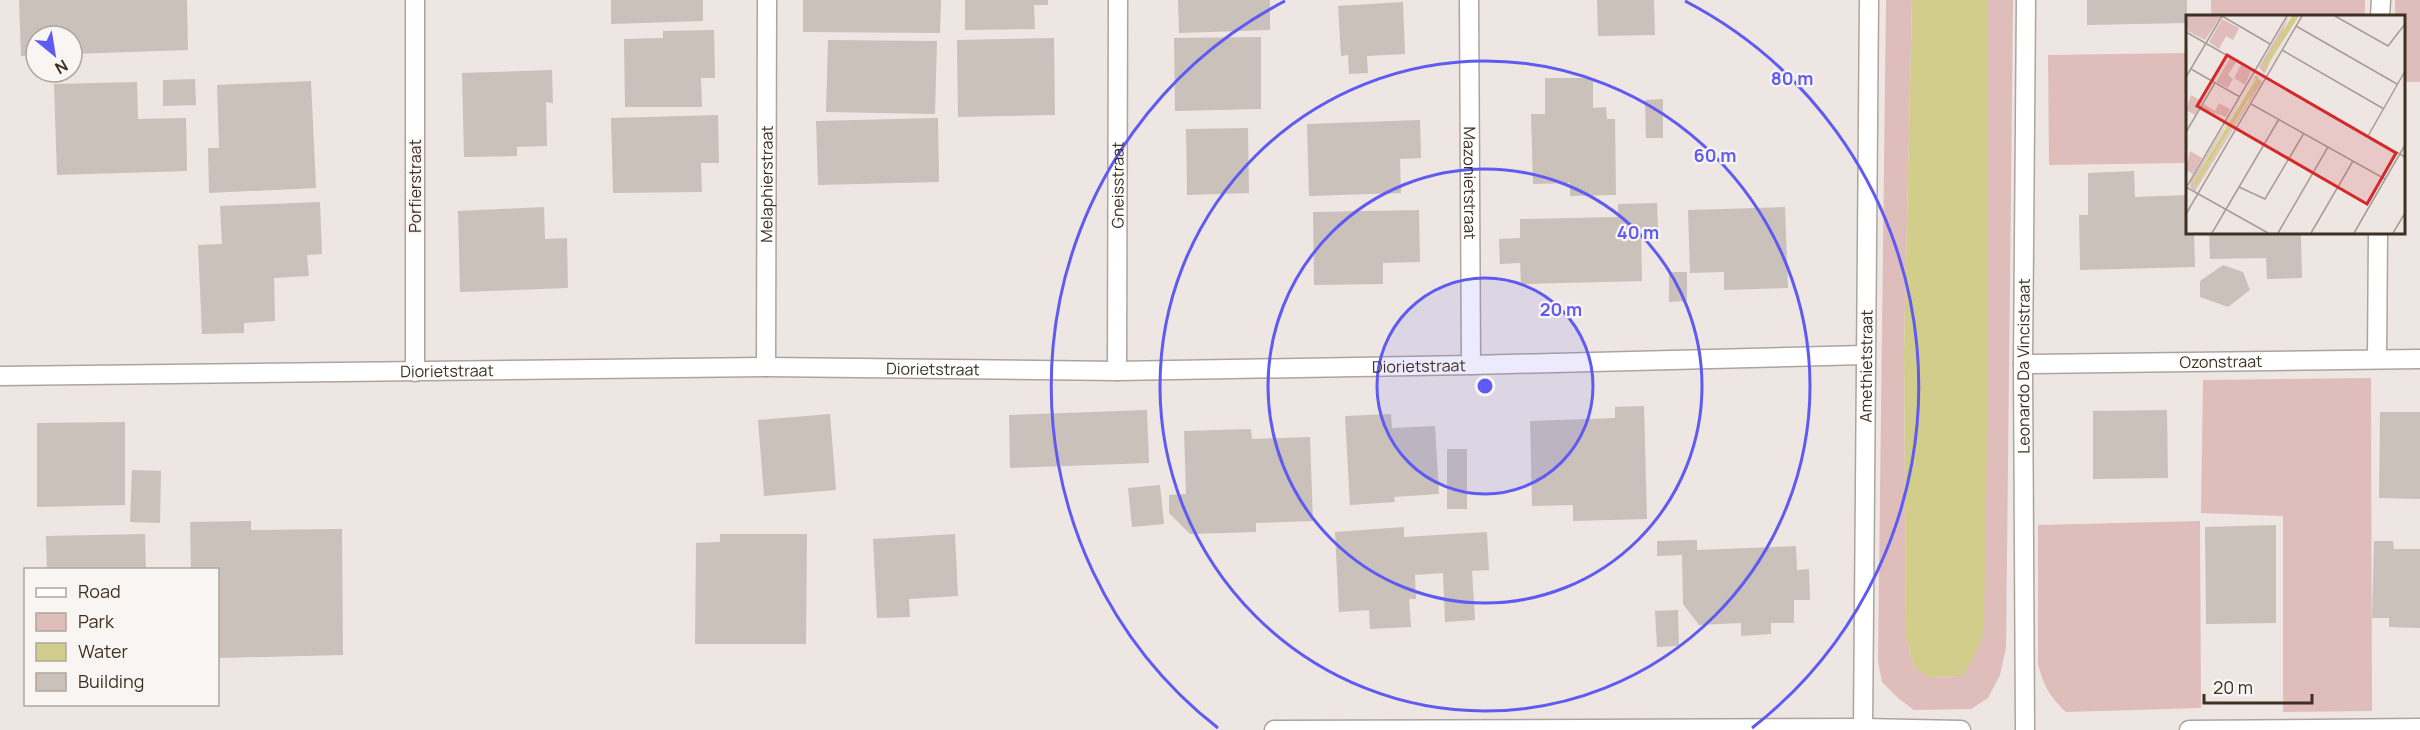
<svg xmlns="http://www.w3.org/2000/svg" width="2420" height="730" viewBox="0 0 2420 730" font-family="Manrope,sans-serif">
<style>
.green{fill:#debdbb}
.water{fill:#d2cd8b}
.building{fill:#cac1bb}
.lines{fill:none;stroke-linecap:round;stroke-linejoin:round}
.minor-casing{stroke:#aea49e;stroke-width:21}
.minor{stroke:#fff;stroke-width:18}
.ring{fill:none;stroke:#5f5bf2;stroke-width:3}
.labels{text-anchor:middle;stroke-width:4.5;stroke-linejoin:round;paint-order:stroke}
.street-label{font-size:16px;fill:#3e3022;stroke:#f9f5f3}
.inset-road{fill:none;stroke:#a79d96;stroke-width:1.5}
.view{fill:#d62828;fill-opacity:0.15;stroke:#d62828;stroke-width:3}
.inset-edge{fill:none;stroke:#3e3022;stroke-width:3}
.centre{fill:#5f5bf2;stroke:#f9f5f3;stroke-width:3}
.ring-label{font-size:18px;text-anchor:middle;font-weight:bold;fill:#5f5bf2;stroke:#f9f5f3;stroke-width:4.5;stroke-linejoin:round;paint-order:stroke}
</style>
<rect width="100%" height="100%" fill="#ede6e3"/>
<!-- green -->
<g class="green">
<path d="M1886 0H1912L1904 352 1906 638 1914 667 1929 677 1962 676 1988 358V0H2013L2006 648 2000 675 1988 698 1971 709 1914 710 1898 698 1882 682 1878 661Z"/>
<rect x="2211" y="0" width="154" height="16"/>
<path d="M2395 0H2420V82H2404V16H2395Z"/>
<path d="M2187 53V163L2049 165 2048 55Z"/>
<path d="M2371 378 2372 711 2283 712V516L2201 513 2203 380Z"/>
<path d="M2200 521 2201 708 2066 712C2050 697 2043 685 2038 664V525Z"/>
</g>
<!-- water -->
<path class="water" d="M1912 0H1988V358L1984 633 1972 662 1962 676 1928 677 1914 667 1906 638 1904 352Z"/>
<!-- building -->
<g class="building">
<path d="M19 0H187L188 50 72 54V36H36V55L21 56Z"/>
<path d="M611 0H703V21L611 24Z"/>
<path d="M803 0H941L940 33 803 32Z"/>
<path d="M965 0H1048V5H1034L1035 29 965 30Z"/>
<path d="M1178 0H1270V30L1179 33Z"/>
<path d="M1597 0H1654L1655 35 1598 36Z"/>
<path d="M2087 0H2187V23L2087 25Z"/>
<path d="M1403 2 1405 54 1367 56 1368 73 1349 74 1348 55 1341 56 1338 6Z"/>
<path d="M714 30 715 78H701L702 107H625L624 39 663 38V31Z"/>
<path d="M1261 37V109L1175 111 1174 38Z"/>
<path d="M1054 38 1055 115 958 117 957 40Z"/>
<path d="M828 40 937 41 935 114 826 112Z"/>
<path d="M552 70 553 103 546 102 547 146 517 147V156L464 157 462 73Z"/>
<path d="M1545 78H1593V108L1606 107 1607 119H1615L1616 195 1570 196V183L1533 184 1531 114H1545Z"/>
<path d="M195 79 196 105 163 106V80Z"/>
<path d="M311 81 316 188 209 193 208 148H219L217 85Z"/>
<path d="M137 82 138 119 186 118 187 171 57 175 54 84Z"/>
<path d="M1663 99V138H1646L1645 100Z"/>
<path d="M718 115 719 163H701L702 192 613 193 611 118Z"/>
<path d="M938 118 939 182 818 185 816 121Z"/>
<path d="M1420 120 1421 158 1400 159 1401 193 1309 196 1307 124Z"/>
<path d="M1248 128 1249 193 1187 195 1186 129Z"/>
<path d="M2134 171 2135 197 2188 195V232H2194L2195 267 2080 270 2079 215H2088V173Z"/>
<path d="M320 202 322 254 307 255 309 276 274 278 275 321 244 323V333L202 334 198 245 222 244 220 206Z"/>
<path d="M1657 203 1658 229H1641L1642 281 1521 284 1520 263 1500 264 1499 239 1520 238V219L1618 217V204Z"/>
<path d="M544 207 545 239 567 238 568 288 460 292 458 211Z"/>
<path d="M1785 207 1788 288 1724 290V272L1690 273 1688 210Z"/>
<path d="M1419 210 1420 262 1383 263V284L1314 285 1313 212Z"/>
<path d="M2209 232H2301L2302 278 2267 279 2266 258 2210 259Z"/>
<path d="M2223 265 2243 272 2250 290 2228 307 2200 297V281Z"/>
<path d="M1669 272H1687V301L1669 302Z"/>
<path d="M1644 406 1647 519 1573 521V505L1532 506 1530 421 1615 418V407Z"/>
<path d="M1147 410 1149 463 1010 468 1009 415Z"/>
<path d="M2167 410 2168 478 2093 479V411Z"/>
<path d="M2380 412H2420V499L2379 498Z"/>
<path d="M830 414 836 490 764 496 758 420Z"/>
<path d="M1391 414 1392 428 1435 426 1439 494 1394 497 1395 502 1350 505 1345 416Z"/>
<path d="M125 422V505L37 507V423Z"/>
<path d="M1251 429 1252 439 1310 437 1313 521 1256 523V532L1190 534 1169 513V495L1186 494 1184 431Z"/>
<rect x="1447" y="449" width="20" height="60"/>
<path d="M132 470 161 471 160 523 130 522Z"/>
<path d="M1160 485 1164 524 1132 527 1128 488Z"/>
<path d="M251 521V530L342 529 343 655 218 658V570H191L190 522Z"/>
<path d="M2276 525V623L2206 624 2205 527Z"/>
<path d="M1404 527V537L1487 532 1489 570 1472 571 1475 620 1445 622 1443 573 1415 575 1416 599H1409L1411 627 1370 629 1369 610 1339 612 1335 532Z"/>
<path d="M145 534 146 570H47L46 536Z"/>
<path d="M720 534H807L806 644H695L696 543 720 542Z"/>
<path d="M955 534 958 596 909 599 910 617 877 618 873 539Z"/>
<path d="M1697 540V550L1796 546 1797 570 1809 569 1810 600H1794V623H1771V634L1741 636V623L1699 625 1683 604 1682 555 1657 556V541Z"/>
<path d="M2374 541H2393L2394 549H2420V628L2389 627V618H2372Z"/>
<path d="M1678 610 1679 646 1657 647 1655 611Z"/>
</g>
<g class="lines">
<defs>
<g id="minor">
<path d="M415 0V372"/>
<path id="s1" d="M1469 0 1471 365"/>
<path d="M2380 16 2381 0"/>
<path d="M2377 359 2378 232"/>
<path id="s2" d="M2023 364 2420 359"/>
<path id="s3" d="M766 367 767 0"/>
<path id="s4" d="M1117 371 1118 0"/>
<path id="s5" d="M0 376 766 367 1117 371 1471 365 1864 355"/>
<path d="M1274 730 1863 728 1961 730"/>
<path id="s6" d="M1863 730 1869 0"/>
<path id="s7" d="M2025 730 2023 364 2026 0"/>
<path d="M2189 730 2420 728"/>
</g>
</defs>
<!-- minor casing -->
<use href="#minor" class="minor-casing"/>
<!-- minor -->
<use href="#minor" class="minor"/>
</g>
<!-- distance rings -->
<circle cx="1485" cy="386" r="108" fill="#5f5bf2" fill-opacity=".12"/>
<g class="ring">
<circle cx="1485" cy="386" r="108"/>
<circle cx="1485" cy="386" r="217"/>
<circle cx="1485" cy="386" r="325"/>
<path d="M1218 728A434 434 0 0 1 1285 1M1685 1A434 434 0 0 1 1752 728"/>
</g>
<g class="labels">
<!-- street labels -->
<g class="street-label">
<text dy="6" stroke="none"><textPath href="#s1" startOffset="183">Mazonietstraat</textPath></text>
<text dy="6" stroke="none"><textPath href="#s3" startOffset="183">Melaphierstraat</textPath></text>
<text transform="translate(415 186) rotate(-90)" y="6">Porfierstraat</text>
<text dy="6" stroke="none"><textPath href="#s4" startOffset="186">Gneisstraat</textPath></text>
<text dy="6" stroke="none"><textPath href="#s2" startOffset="198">Ozonstraat</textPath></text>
<text dy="6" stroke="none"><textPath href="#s6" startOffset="364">Amethietstraat</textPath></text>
<text dy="6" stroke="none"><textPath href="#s7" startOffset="364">Leonardo Da Vincistraat</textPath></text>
<text dy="6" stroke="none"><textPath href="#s5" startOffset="1419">Diorietstraat</textPath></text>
<text dy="6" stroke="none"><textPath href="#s5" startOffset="933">Diorietstraat</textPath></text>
<text dy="6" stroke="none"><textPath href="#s5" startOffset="447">Diorietstraat</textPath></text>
</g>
</g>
<!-- overview -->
<g transform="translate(2186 15)">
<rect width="219" height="219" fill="#ede6e3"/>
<path d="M2 1H35L19 25 0 15ZM103 1 81 54 115 1 78 59 73 52ZM36 4 53 13 47 25 40 21 33 34 23 27ZM44 43 50 47 42 60 47 64 42 73 30 67ZM55 50 65 56 59 70 48 63ZM70 60 76 67 9 176 4 172 5 166ZM73 63 62 87 9 173 7 167 67 64ZM5 80 16 86 9 100 0 95ZM33 88 44 94 40 102 15 94 18 89 29 96ZM4 136 16 143 7 159 0 155Z" fill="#debdbb" fill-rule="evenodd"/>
<path d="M106 1H113L79 54 76 51ZM71 62 73 67 9 173 7 167Z" fill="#d2cd8b"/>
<path class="inset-road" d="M36 1 84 29M149 1 202 31 219 9M110 11 211 69M0 17 219 142M96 35 198 94M5 54 54 82M0 62 36 1M65 89 199 164M0 117 29 68M182 121 219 56M0 172 82 218M53 172 79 184 118 118M0 173 101 1M0 199 116 1M26 218 93 104M92 218 142 132M125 218 167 146M168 218 219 130M207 218 219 198"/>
<path class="view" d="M41 40 210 138 181 189 11 91Z"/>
<rect width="219" height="219" class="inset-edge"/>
</g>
<circle cx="1485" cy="386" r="9" class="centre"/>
<g class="ring-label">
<text x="1792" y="85">80 m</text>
<text x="1715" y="162">60 m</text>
<text x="1638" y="239">40 m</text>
<text x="1561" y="316">20 m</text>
</g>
<!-- legend -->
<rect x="24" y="568" width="195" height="138" fill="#f9f5f3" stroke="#aea69f" stroke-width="1.5"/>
<rect x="36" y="588" width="30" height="9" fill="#ffffff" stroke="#aea69f" stroke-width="1.5"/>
<text x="78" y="598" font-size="18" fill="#3e3022">Road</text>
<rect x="36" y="613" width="30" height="18" fill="#debdbb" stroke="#aea69f" stroke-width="1.5"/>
<text x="78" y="628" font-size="18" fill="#3e3022">Park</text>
<rect x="36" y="643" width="30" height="18" fill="#d2cd8b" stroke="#aea69f" stroke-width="1.5"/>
<text x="78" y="658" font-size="18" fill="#3e3022">Water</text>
<rect x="36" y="673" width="30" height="18" fill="#cac1bb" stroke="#aea69f" stroke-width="1.5"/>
<text x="78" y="688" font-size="18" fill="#3e3022">Building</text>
<!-- north arrow -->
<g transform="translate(54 54) rotate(150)"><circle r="28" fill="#f9f5f3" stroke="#aea69f" stroke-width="1.5"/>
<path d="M0-4.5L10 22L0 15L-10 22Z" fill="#5f5bf2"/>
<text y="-9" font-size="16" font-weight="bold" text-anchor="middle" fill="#3e3022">N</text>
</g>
<!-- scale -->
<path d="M2204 694v9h108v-9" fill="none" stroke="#3e3022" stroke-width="3"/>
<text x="2213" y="694" font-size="18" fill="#3e3022" stroke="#f9f5f3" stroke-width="4.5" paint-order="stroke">20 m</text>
</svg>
